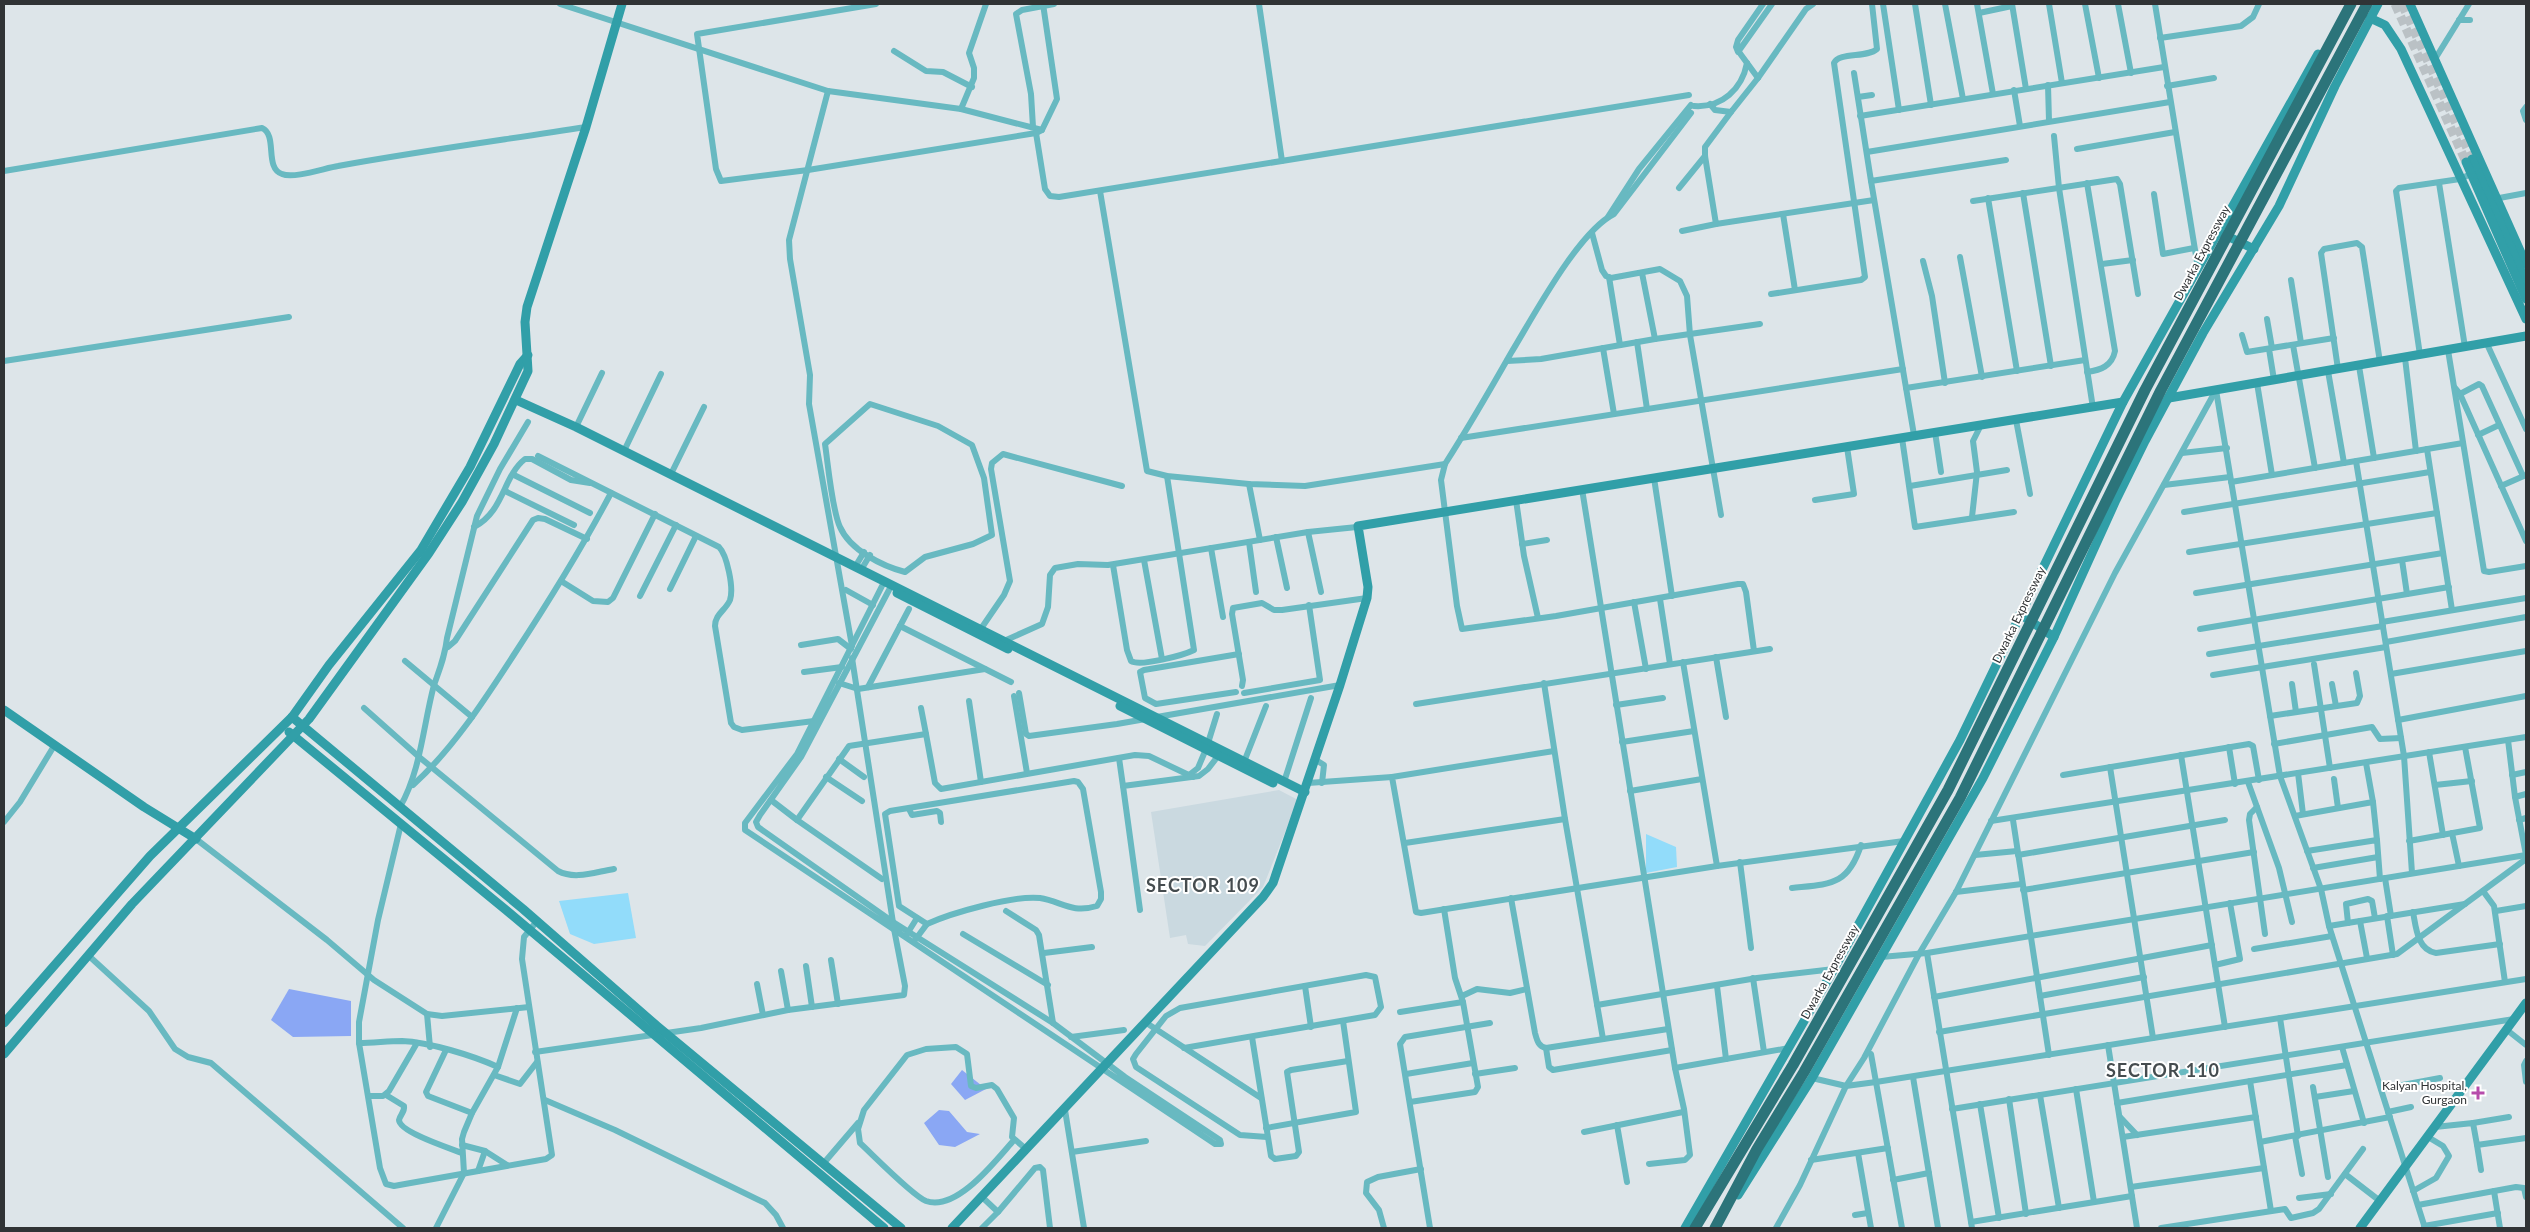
<svg xmlns="http://www.w3.org/2000/svg" width="2530" height="1232" viewBox="0 0 2530 1232" font-family="Lato,sans-serif">
<style>
.built{fill:#cad9e0}
.green{fill:#92dcfa}
.water{fill:#8aa7f4}
.lines{fill:none;stroke-linecap:round;stroke-linejoin:round}
.secondary-tunnel{stroke:#bac1c5;stroke-width:9;stroke-dasharray:9 4.5;stroke-linecap:butt}
.street{stroke:#68b9c1;stroke-width:6}
.secondary{stroke:#319fa8;stroke-width:9}
.highway-bridge{stroke:#2c747a;stroke-width:11}
.poi-dot{fill:#b74bab;stroke:#fff;stroke-width:2}
.labels{text-anchor:middle;stroke-width:4;stroke-linejoin:round;paint-order:stroke}
.street-label{font-size:12px;fill:#303335;stroke:#fff}
.poi-label{font-size:12px;fill:#303335;stroke:#fff;text-anchor:end}
.district-label{font-size:18px;font-weight:bold;letter-spacing:1px;fill:#454c4f;stroke:#fff}
</style>
<rect width="100%" height="100%" fill="#dde5e9"/>
<!-- built -->
<path class="built" d="M1279 790 1298 800 1263 887 1205 946 1188 944 1186 935 1170 938 1151 812Z"/>
<!-- green -->
<g class="green">
<path d="M1646 834 1676 847 1677 867 1646 873Z"/>
<path d="M628 893 636 938 594 944 570 934 559 901Z"/>
</g>
<!-- water -->
<g class="water">
<path d="M289 989 351 1001V1036L293 1037 271 1020Z"/>
<path d="M962 1070 986 1089 965 1100 951 1084Z"/>
<path d="M939 1110 949 1111 967 1132 980 1134 955 1147 939 1145 924 1123Z"/>
</g>
<g class="lines">
<!-- secondary-tunnel -->
<g class="secondary-tunnel">
<path d="M2395 4 2466 162"/>
<path d="M2402 4 2472 159"/>
</g>
<!-- street -->
<g class="street">
<path d="M560 4 828 91 961 109 1042 130"/>
<path d="M876 4 697 34 716 169 721 181 808 170 1036 133 1042 130 1057 99 1043 4"/>
<path d="M1259 4 1282 161"/>
<path d="M1763 4 1738 40 1736 47 1738 52 1772 4"/>
<path d="M1883 4 1899 110"/>
<path d="M1915 4 1931 105"/>
<path d="M1945 4 1963 99"/>
<path d="M1977 4 1993 94"/>
<path d="M2012 4 2026 89"/>
<path d="M2049 4 2062 83"/>
<path d="M2085 4 2099 78"/>
<path d="M2118 4 2131 73"/>
<path d="M2155 4 2198 268"/>
<path d="M1979 13 2012 6"/>
<path d="M2459 20H2470"/>
<path d="M2160 38 2241 26 2253 17 2259 4"/>
<path d="M894 51 926 71 943 72 972 87"/>
<path d="M1739 52 1758 78"/>
<path d="M2435 59 2469 4"/>
<path d="M1854 73 1871 181 2006 160"/>
<path d="M2048 85 2049 121"/>
<path d="M2167 86 2214 78"/>
<path d="M2014 90 2020 126"/>
<path d="M828 91 789 240 790 259 810 375 809 404 852 646"/>
<path d="M1858 97 1872 95"/>
<path d="M1710 104 1715 110 1731 112 1758 78 1806 9 1813 4"/>
<path d="M1694 106C1722 108 1742 89 1747 63"/>
<path d="M2526 107 2523 111 2526 120"/>
<path d="M961 109 974 78V68L969 53 986 4"/>
<path d="M1731 112 1705 147V156L1716 224 1874 200"/>
<path d="M1691 113 1614 214C1578 232 1533 317 1511 353 1490 390 1468 428 1445 464L1441 480 1457 606 1462 629 1556 616 1738 584H1743L1746 592 1754 651"/>
<path d="M1860 116 2164 67"/>
<path d="M1033 127 1031 94 1016 14 1022 10 1054 4"/>
<path d="M1036 133 1045 189 1050 196 1059 197 1689 95"/>
<path d="M2054 136 2059 188 2093 408"/>
<path d="M2077 149 2175 132"/>
<path d="M1867 152 2170 102"/>
<path d="M4 171 262 128C278 135 264 168 282 174 294 179 325 168 338 166 420 151 503 140 586 127"/>
<path d="M1871 181 1914 435"/>
<path d="M2087 183 2115 351C2112 366 2101 370 2087 372"/>
<path d="M2439 183 2465 347"/>
<path d="M1679 188 1705 156"/>
<path d="M1100 191 1147 471 1167 476 1249 484 1305 486 1445 464"/>
<path d="M2023 193 2051 366"/>
<path d="M2154 194 2163 254 2194 248"/>
<path d="M1988 198 2017 371"/>
<path d="M2494 199 2526 193"/>
<path d="M1973 201 2117 179 2120 184 2138 294"/>
<path d="M1783 214 1795 290"/>
<path d="M1608 217 1639 169 1691 105"/>
<path d="M1682 231 1716 224"/>
<path d="M1592 233 1602 270 1606 276 1611 278 1660 269 1680 281 1687 296 1690 335 1721 515"/>
<path d="M1960 257 1982 377"/>
<path d="M1923 261 1932 296 1945 383"/>
<path d="M2102 264 2133 260"/>
<path d="M1642 273 1655 339"/>
<path d="M1609 277 1620 345"/>
<path d="M2291 280 2301 343"/>
<path d="M1771 294 1861 280 1865 277 1834 63C1839 52 1867 58 1877 49L1872 4"/>
<path d="M2267 319 2272 348"/>
<path d="M2242 335 2247 352 2334 338"/>
<path d="M1637 342 1647 409"/>
<path d="M2487 344 2526 429"/>
<path d="M2293 345 2315 468"/>
<path d="M1603 348 1614 414"/>
<path d="M2269 349 2274 380"/>
<path d="M2448 350 2484 571 2489 572 2526 566"/>
<path d="M2420 355 2396 191 2399 188 2460 179 2473 173"/>
<path d="M2405 358 2416 451"/>
<path d="M4 361 289 317"/>
<path d="M1507 361 1541 359 1655 339 1760 324"/>
<path d="M2359 366 2374 458"/>
<path d="M2338 369 2321 253 2324 249 2357 243 2362 247 2380 362"/>
<path d="M2328 371 2344 463"/>
<path d="M2257 383 2272 475"/>
<path d="M1906 388 2085 360"/>
<path d="M2455 388 2460 394 2526 541"/>
<path d="M2216 390 2280 776 2321 889 2329 926 2425 1228"/>
<path d="M2460 394 2479 384 2482 386 2523 476"/>
<path d="M870 404 938 426 972 445 984 478 992 535 973 544 925 557 905 572C882 566 850 550 840 527 832 510 828 464 825 444Z"/>
<path d="M2016 420 2030 494"/>
<path d="M576 427 602 373"/>
<path d="M1935 432 1941 472"/>
<path d="M2478 435 2499 425"/>
<path d="M1461 438 1903 369"/>
<path d="M1902 438 1915 527 2014 512"/>
<path d="M2427 449 2452 610"/>
<path d="M624 451 661 374"/>
<path d="M2182 453 2227 448"/>
<path d="M538 456 719 547C727 555 734 588 730 600 726 610 715 614 715 626L731 723 734 727 742 730 814 721"/>
<path d="M2356 461 2404 756 2412 873"/>
<path d="M671 474 704 407"/>
<path d="M514 475 590 513"/>
<path d="M1654 478 1672 596"/>
<path d="M2231 482 2463 443"/>
<path d="M1249 484 1260 540"/>
<path d="M2164 485 2230 477"/>
<path d="M1910 486 2007 470"/>
<path d="M2501 486 2526 475"/>
<path d="M1582 489 1675 1068 1684 1109 1690 1155 1685 1160 1649 1164"/>
<path d="M505 491 574 525"/>
<path d="M1516 500 1524 556 1538 618"/>
<path d="M1815 500 1854 494 1847 447"/>
<path d="M2184 512 2430 472"/>
<path d="M1972 517 1977 472 1973 441 1981 425"/>
<path d="M474 527C504 512 503 476 525 459H532L571 480 590 483"/>
<path d="M1308 532 1321 592"/>
<path d="M1276 537 1287 588"/>
<path d="M1249 542 1256 592"/>
<path d="M1522 544 1547 540"/>
<path d="M1211 548 1223 617"/>
<path d="M2189 552 2437 513"/>
<path d="M1144 560 1162 659"/>
<path d="M2402 560 2407 594"/>
<path d="M1113 565 1127 650 1131 661C1140 667 1184 655 1194 650L1167 476"/>
<path d="M855 567 864 552"/>
<path d="M861 570 870 555"/>
<path d="M561 581 593 601 608 602 613 598 655 514"/>
<path d="M882 586 797 754 745 823V830L1215 1144H1221L1220 1140 1125 1077 1053 1023 893 922 758 827 756 822 760 815 801 757 889 590"/>
<path d="M670 589 696 536"/>
<path d="M846 590 873 605"/>
<path d="M2196 593 2443 553"/>
<path d="M640 596 676 525"/>
<path d="M1660 599 1670 664"/>
<path d="M1634 602 1646 669"/>
<path d="M2382 622 2526 598"/>
<path d="M900 626 1011 682"/>
<path d="M2200 629 2449 587"/>
<path d="M978 633 1004 595 1010 581 991 469 992 463 1003 454 1122 486"/>
<path d="M1004 641 1042 624 1048 607 1050 575 1055 568 1078 564 1108 565 1308 532 1357 527"/>
<path d="M2386 642 2526 617"/>
<path d="M801 645 838 639 851 649"/>
<path d="M448 647 455 641 533 520 538 518 545 519 587 539"/>
<path d="M2209 654 2383 626"/>
<path d="M1716 657 1726 717"/>
<path d="M405 661 472 717"/>
<path d="M1683 662 1717 866 1904 841"/>
<path d="M2314 664 2330 768"/>
<path d="M804 672 842 667"/>
<path d="M2391 674 2526 651"/>
<path d="M2213 675 2386 647"/>
<path d="M839 683 858 689 985 669"/>
<path d="M1544 683 1565 819 1603 1039"/>
<path d="M2292 684 2296 712"/>
<path d="M2332 684 2336 706"/>
<path d="M1242 686 1243 680 1232 614 1233 608 1262 603 1274 610H1282L1367 598"/>
<path d="M868 687 909 609"/>
<path d="M1236 692 1156 704 1145 698 1140 672 1144 670 1239 654"/>
<path d="M1019 693 1026 734 1029 736 1117 724 1340 685"/>
<path d="M1244 693 1320 680 1309 605"/>
<path d="M1014 696 1027 773"/>
<path d="M969 701 981 782"/>
<path d="M1416 704 1770 649"/>
<path d="M1616 705 1663 698"/>
<path d="M364 708 418 756 558 871C575 880 595 872 614 869"/>
<path d="M921 708 926 734"/>
<path d="M2270 716 2357 703 2360 696 2356 673"/>
<path d="M2398 720 2526 696"/>
<path d="M1622 742 1694 731"/>
<path d="M1208 743 1217 714"/>
<path d="M2274 744 2372 727 2380 739 2401 738"/>
<path d="M2229 747 2235 784"/>
<path d="M1554 751 1392 777 1416 912 1421 913 1717 866"/>
<path d="M2429 752 2443 835"/>
<path d="M2181 755 2225 1027"/>
<path d="M1119 758 1123 786"/>
<path d="M839 759 864 777"/>
<path d="M1316 760 1324 765 1322 783"/>
<path d="M1244 762 1266 706"/>
<path d="M2110 767 2153 1038"/>
<path d="M2298 773 2303 814"/>
<path d="M1189 775 1198 768 1206 749"/>
<path d="M2063 775 2249 744 2253 746 2259 780"/>
<path d="M2512 775 2526 772"/>
<path d="M826 777 862 801"/>
<path d="M2334 779 2338 808"/>
<path d="M1074 781 1078 782 1083 789 1101 892V899L1097 906C1071 914 1061 901 1040 898 1014 895 951 913 927 924L899 906 885 814 890 811Z"/>
<path d="M1284 782 1311 698"/>
<path d="M2248 782 2279 868 2292 922"/>
<path d="M1308 783 1392 777"/>
<path d="M413 785C454 748 485 699 515 653 549 601 582 548 611 493"/>
<path d="M2435 785 2472 781"/>
<path d="M1630 791 1702 779"/>
<path d="M2515 797 2526 794"/>
<path d="M771 800 797 820"/>
<path d="M2373 802 2377 840"/>
<path d="M400 807C421 770 423 726 434 685 440 668 445 656 447 638L477 516 500 469 528 422"/>
<path d="M2257 807 2250 814 2249 820 2265 934"/>
<path d="M909 809 912 815 937 811 940 813 941 822"/>
<path d="M2295 816 2373 802 2366 763"/>
<path d="M2013 820 2049 1055"/>
<path d="M2519 820 2526 818"/>
<path d="M1991 821 2526 737"/>
<path d="M4 822 20 802 54 746"/>
<path d="M401 824 378 920 359 1022V1043L380 1168 386 1184 394 1186 405 1184 546 1159 552 1155 522 959 524 937 537 921"/>
<path d="M2452 833 2459 866"/>
<path d="M196 839 327 940 374 980 427 1014 442 1016 529 1007"/>
<path d="M2409 841 2480 828 2465 747"/>
<path d="M1405 843 1565 819"/>
<path d="M2307 851 2377 840 2380 879"/>
<path d="M1975 855 2017 851"/>
<path d="M2018 855 2225 820"/>
<path d="M1740 862 1751 948"/>
<path d="M2313 868 2378 857"/>
<path d="M2385 878 2391 916"/>
<path d="M882 879 797 820 849 746 926 734 935 783 941 789 1135 755 1149 756 1193 777"/>
<path d="M1792 888C1830 884 1848 886 1861 845"/>
<path d="M2023 890 2254 852"/>
<path d="M2483 891 2494 906 2505 982"/>
<path d="M1956 892 2022 884"/>
<path d="M1511 898 1535 1033C1537 1040 1538 1046 1546 1048L1668 1029"/>
<path d="M1140 910 1123 786 1199 776 1208 769 1218 756"/>
<path d="M1006 911 1036 930 1039 935 1053 1023"/>
<path d="M2496 911 2526 906"/>
<path d="M2413 912C2416 927 2417 950 2436 953L2500 944"/>
<path d="M2387 916 2393 955"/>
<path d="M2360 921 2367 958"/>
<path d="M2348 923 2346 904 2368 899 2372 901 2375 918"/>
<path d="M2329 926 2465 904"/>
<path d="M907 934 917 918"/>
<path d="M963 934 1048 985"/>
<path d="M915 940 927 924"/>
<path d="M2254 949 2332 936"/>
<path d="M1044 953 1092 947"/>
<path d="M1927 953 1972 1228"/>
<path d="M89 956 149 1011 175 1049 188 1057 211 1063 403 1228"/>
<path d="M1881 957 1927 953 2526 855 2515 797 2508 740"/>
<path d="M831 960 838 1004"/>
<path d="M2215 965 2240 959 2230 903"/>
<path d="M806 966 812 1007"/>
<path d="M781 971 788 1010"/>
<path d="M1753 978 1764 1052"/>
<path d="M757 984 763 1015"/>
<path d="M1305 986 1311 1027"/>
<path d="M1717 986 1726 1059"/>
<path d="M1462 996 1477 989 1510 993 1527 989"/>
<path d="M2040 996 2144 977"/>
<path d="M1934 997 2212 945"/>
<path d="M1597 1005 1757 978 1834 969"/>
<path d="M1400 1012 1463 1002"/>
<path d="M427 1014 430 1047"/>
<path d="M2280 1018 2298 1136"/>
<path d="M1145 1022 1261 1098"/>
<path d="M2507 1030 2526 1045"/>
<path d="M1939 1032 2397 954 2526 859"/>
<path d="M1071 1037 1124 1030"/>
<path d="M1252 1037 1271 1156 1275 1159 1296 1156 1299 1152 1287 1072 1291 1070 1348 1061"/>
<path d="M359 1043C373 1043 388 1041 402 1041 429 1042 474 1056 498 1067"/>
<path d="M2108 1045 2137 1228"/>
<path d="M2342 1047 2364 1123"/>
<path d="M1184 1048 1375 1015 1381 1007 1375 977 1366 975 1180 1008 1166 1016 1136 1054 1133 1059 1136 1067 1240 1135 1267 1137"/>
<path d="M1546 1048 1549 1067 1553 1070 1672 1050"/>
<path d="M446 1050 426 1092 428 1096 472 1113"/>
<path d="M535 1052 701 1028 788 1010 904 995 905 986 894 929 852 658"/>
<path d="M1871 1054 1902 1228"/>
<path d="M2526 1061 2524 1065 2526 1082"/>
<path d="M1675 1068 1789 1048"/>
<path d="M1406 1074 1473 1063"/>
<path d="M1475 1074 1515 1068"/>
<path d="M494 1075 520 1084 537 1062"/>
<path d="M1913 1077 1938 1228"/>
<path d="M1812 1078 1846 1086 1876 1082 2526 979"/>
<path d="M2250 1081 2271 1211"/>
<path d="M2313 1087 2328 1177"/>
<path d="M2076 1089 2094 1202"/>
<path d="M2381 1089 2440 1078"/>
<path d="M386 1095 404 1106C405 1112 400 1115 399 1120 399 1132 452 1149 462 1153"/>
<path d="M2040 1095 2059 1208"/>
<path d="M369 1096H383L389 1091 417 1043"/>
<path d="M2315 1097 2354 1091"/>
<path d="M2009 1099 2026 1214"/>
<path d="M545 1100 615 1130 765 1203 776 1215 783 1228"/>
<path d="M1410 1102 1475 1092 1478 1087 1463 1002 1455 978 1444 909"/>
<path d="M2117 1103 2347 1065"/>
<path d="M1980 1104 1999 1218"/>
<path d="M1952 1109 2514 1019"/>
<path d="M1065 1110 1084 1228"/>
<path d="M2388 1112 2411 1107"/>
<path d="M2120 1117 2137 1135"/>
<path d="M2473 1123 2509 1117"/>
<path d="M1617 1125 1627 1182"/>
<path d="M2435 1127 2473 1123 2477 1145 2526 1138"/>
<path d="M1266 1128 1356 1112 1343 1021"/>
<path d="M1584 1132 1683 1112"/>
<path d="M2295 1136 2302 1174"/>
<path d="M2123 1137 2256 1117"/>
<path d="M1014 1140C996 1160 957 1212 926 1201 913 1196 873 1155 860 1143L858 1129 864 1110 907 1055 926 1049 956 1047 967 1054 971 1086 976 1088 992 1085 997 1089 1014 1118 1012 1137 1026 1149"/>
<path d="M2260 1142 2390 1117"/>
<path d="M462 1145 485 1151 507 1165"/>
<path d="M2477 1145 2481 1170"/>
<path d="M1072 1152 1146 1141"/>
<path d="M1858 1153 1871 1228"/>
<path d="M1811 1160 1888 1148"/>
<path d="M823 1164 858 1123"/>
<path d="M478 1171 485 1151"/>
<path d="M2345 1174 2380 1201"/>
<path d="M1893 1180 1929 1173"/>
<path d="M2131 1187 2264 1168"/>
<path d="M2413 1191 2436 1178 2449 1156 2443 1146 2428 1137"/>
<path d="M2494 1191 2500 1228"/>
<path d="M982 1197 998 1212 1035 1168 1040 1167 1043 1170 1050 1228"/>
<path d="M2299 1198 2331 1194"/>
<path d="M2418 1205 2516 1187 2524 1188 2526 1197"/>
<path d="M1855 1215 1868 1213"/>
<path d="M1971 1222 2132 1196"/>
<path d="M2424 1226 2498 1213"/>
<path d="M436 1228 464 1173 462 1139 464 1132 472 1113 498 1067 517 1008"/>
<path d="M982 1228 998 1212"/>
<path d="M1384 1228 1379 1210 1366 1193 1367 1182 1378 1177 1421 1169"/>
<path d="M1430 1228 1400 1044 1405 1037 1490 1023"/>
<path d="M1776 1228 1800 1185 1846 1086 1864 1058 1919 954 1956 892 2115 573 2216 390"/>
<path d="M2161 1228 2285 1209 2291 1218 2313 1213 2319 1209 2363 1149"/>
</g>
<!-- secondary -->
<g class="secondary">
<path d="M2410 4 2526 264"/>
<path d="M2370 18 2385 25 2401 49 2526 319"/>
<path d="M2472 159 2526 282"/>
<path d="M2466 162 2526 299"/>
<path d="M2223 234 2254 249"/>
<path d="M2169 398 2526 336"/>
<path d="M516 400 576 427 1305 792"/>
<path d="M897 593 1008 649"/>
<path d="M2020 614 2054 637"/>
<path d="M1120 706 1273 783"/>
<path d="M4 710 144 807 196 839"/>
<path d="M292 717 523 909 657 1026 901 1228"/>
<path d="M289 732 506 910 884 1228"/>
<path d="M4 1023 150 856 292 717 329 665 421 550 470 467 520 364 528 355"/>
<path d="M4 1054 132 904 309 719 429 553 462 502 494 444 528 371 525 322 527 307 586 127 622 4"/>
<path d="M1738 1195 1812 1078 1983 778 2054 637 2116 500 2145 441 2203 333 2279 206 2335 86 2378 4"/>
<path d="M952 1228 1263 897 1273 883 1340 685 1367 598 1368 587 1358 526 2123 402"/>
<path d="M1685 1228 1834 969 1960 740 2123 402 2318 54"/>
<path d="M2360 1228 2526 1003"/>
</g>
<!-- highway-bridge -->
<g class="highway-bridge">
<path d="M1695 1228 1793 1065 1948 790 2145 390 2351 4"/>
<path d="M1715 1228 1757 1149 1804 1072 1960 798 2161 390 2367 4"/>
</g>
</g>
<!-- markers -->
<path class="poi-dot" d="M2475.5 1085.5h5v5h5v5h-5v5h-5v-5h-5v-5h5z"/>
<g class="labels">
<!-- street labels -->
<g class="street-label">
<text transform="translate(2202 253) rotate(-62)" y="4">Dwarka Expressway</text>
<text transform="translate(2019 615) rotate(-64)" y="4">Dwarka Expressway</text>
<text transform="translate(1830 972) rotate(-61)" y="4">Dwarka Expressway</text>
</g>
<!-- poi labels -->
<g class="poi-label">
<text x="2467" y="1090">Kalyan Hospital,<tspan x="2467" dy="14">Gurgaon</tspan></text>
</g>
<!-- district labels -->
<g class="district-label">
<text x="1203" y="892">SECTOR 109</text>
<text x="2163" y="1077">SECTOR 110</text>
</g>
</g>
<!-- border -->
<rect width="2530" height="1232" fill="none" stroke="#303335" stroke-width="10"/>
</svg>
